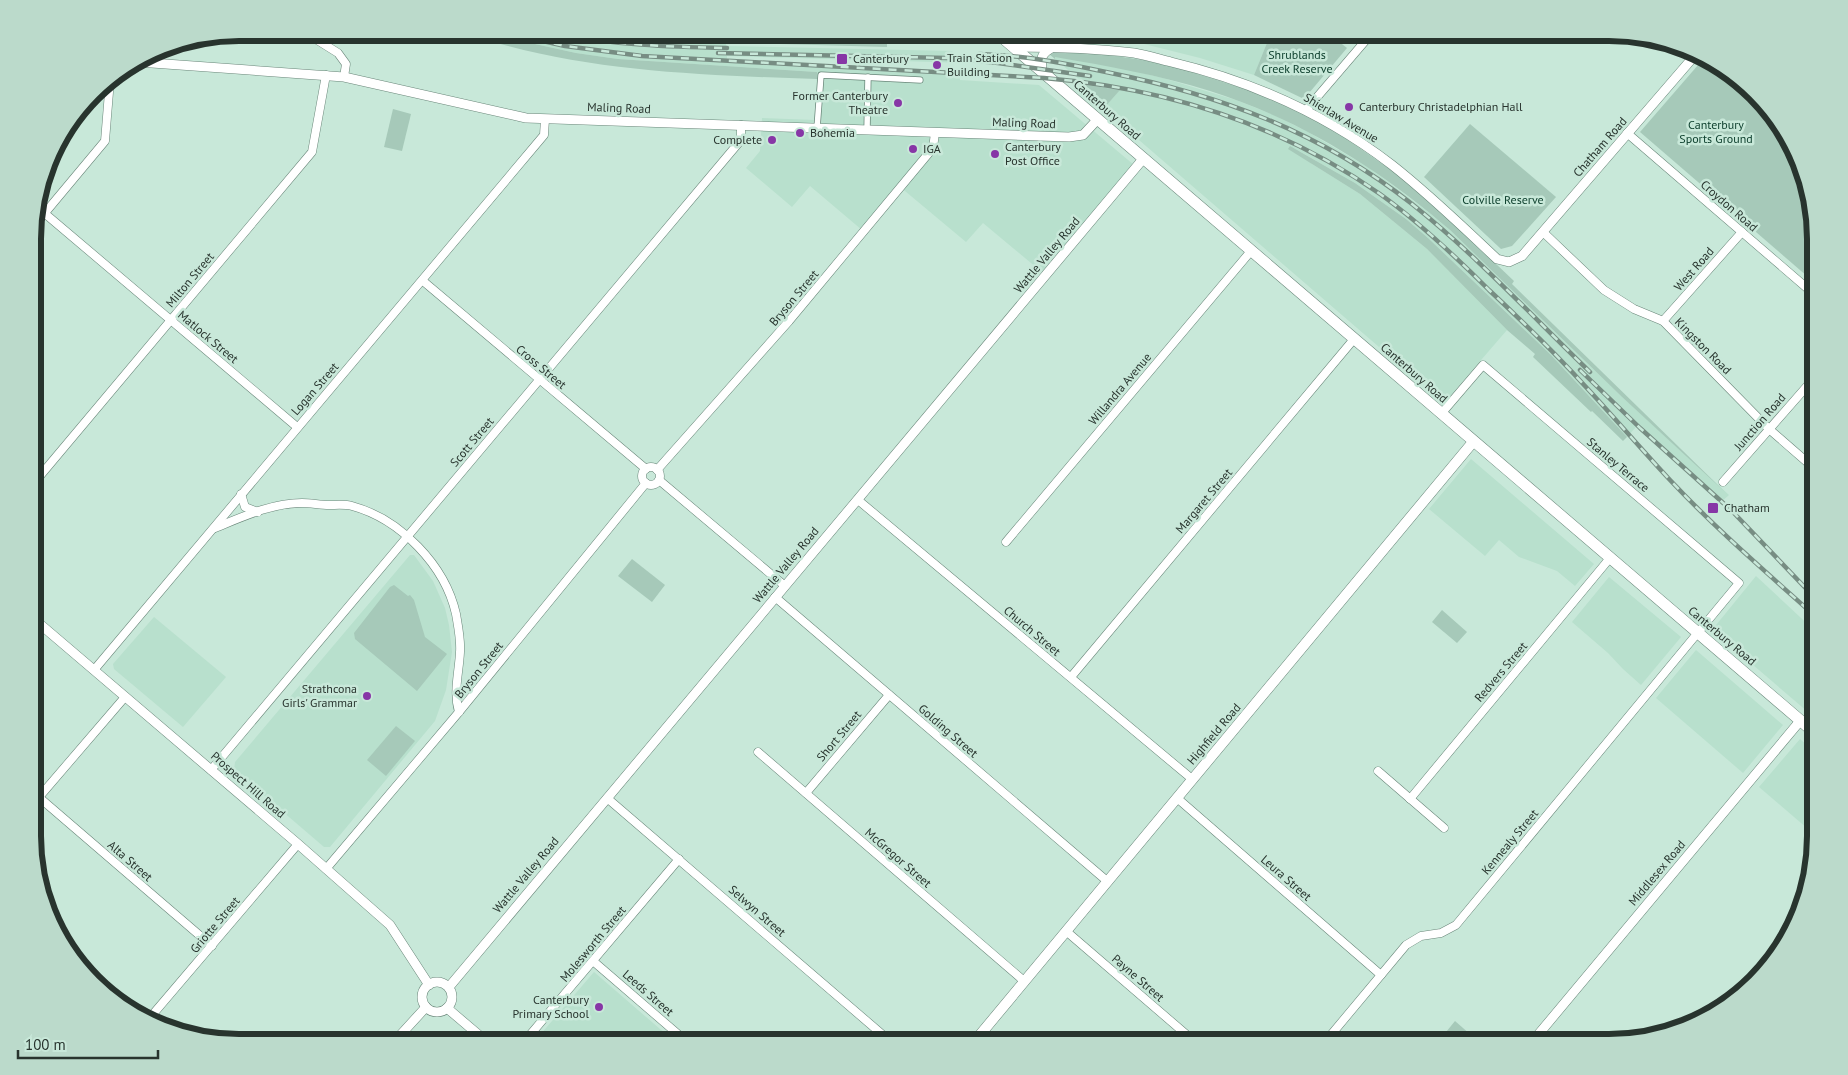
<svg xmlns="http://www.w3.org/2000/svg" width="1848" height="1075" viewBox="0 0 1848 1075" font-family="'PT Sans',sans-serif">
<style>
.built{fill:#b8e0cd}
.green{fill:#a6c9b9}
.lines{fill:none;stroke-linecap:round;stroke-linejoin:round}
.pedestrian-casing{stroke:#698679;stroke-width:7}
.minor-casing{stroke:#698679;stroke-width:9}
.tertiary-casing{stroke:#698679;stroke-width:10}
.secondary-casing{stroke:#698679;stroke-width:11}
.primary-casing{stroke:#698679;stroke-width:12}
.pedestrian{stroke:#fff;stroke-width:5.5}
.minor{stroke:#fff;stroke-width:8}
.tertiary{stroke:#fff;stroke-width:9}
.secondary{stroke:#fff;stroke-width:10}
.primary{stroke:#fff;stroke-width:11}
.rail-casing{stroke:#778d83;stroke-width:4.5}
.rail{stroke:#c8e8d9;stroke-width:2.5;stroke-dasharray:8;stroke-linecap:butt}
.poi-dot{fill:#8736a6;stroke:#c8e8d9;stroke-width:2}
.labels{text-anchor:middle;stroke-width:5;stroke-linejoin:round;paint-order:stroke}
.park-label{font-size:12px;fill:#0e402e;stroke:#c8e8d9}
.poi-label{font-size:12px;fill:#28342e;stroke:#c8e8d9;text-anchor:start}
.street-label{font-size:12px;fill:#28342e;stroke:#c8e8d9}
.rim{fill:none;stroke:#28342e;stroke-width:6}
</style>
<rect width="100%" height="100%" fill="#c8e8d9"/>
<!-- built -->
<g class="built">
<path d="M496 33H579L635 40 726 43V46L952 51 969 63 727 56V60L960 71V80L1039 85 1134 165 1043 273 983 223 966 242 899 186 862 230 810 186 792 207 746 168 760 151 762 118 815 120 817 72 618 59 576 53 535 44Z"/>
<path d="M1012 33H1271L1254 75 1200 58 1140 43 1080 38 1020 37Z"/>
<path d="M1054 56 1117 67 1163 78 1236 100 1274 115 1308 132 1371 169 1427 211 1450 230 1622 397 1729 495 1720 503 1636 427 1627 437 1551 355 1428 238 1406 219 1355 183 1299 151 1312 164 1360 194 1427 249 1507 330 1444 403 1103 109 1120 90 1086 85 1055 59Z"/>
<path d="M1471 459 1594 564 1575 586 1557 571 1519 557 1499 540 1485 556 1429 509Z"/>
<path d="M410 555H414L433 581 445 608 449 625 452 652 446 690 435 721 330 847H324L234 770 235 762Z"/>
<path d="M1756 576 1815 631V718L1712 630Z"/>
<path d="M1609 577 1681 637 1641 685 1623 669 1608 653 1572 622Z"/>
<path d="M154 617 226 677 183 727 114 669 113 664Z"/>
<path d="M1696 650 1783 725 1743 773 1656 698Z"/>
<path d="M1800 739 1815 752V835L1759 787Z"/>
<path d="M594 972 675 1042H534Z"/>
</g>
<!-- green -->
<g class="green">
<path d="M465 33H496L535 44 576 53 618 59 817 72V79C699 75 578 72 465 33Z"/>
<path d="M579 33H805L887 37V47L635 40Z"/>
<path d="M1271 33H1328L1347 48 1304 99 1254 75Z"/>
<path d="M1081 51 1143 60 1179 68 1245 89 1286 105 1309 116 1341 135 1398 175 1430 201 1514 281 1512 284 1725 492 1622 397 1450 230C1380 169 1299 119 1210 91 1159 75 1107 66 1055 57V59L1049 54 1053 52Z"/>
<path d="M1705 57 1712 60 1781 125 1805 173 1815 226V283L1640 132Z"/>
<path d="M1086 85 1120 90 1105 107 1084 87Z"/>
<path d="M393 109 411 114 402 151 384 147Z"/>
<path d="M1470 124 1556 197 1512 246 1501 249 1424 177Z"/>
<path d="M1290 146 1355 183 1406 219 1428 238 1551 355 1627 437 1623 441 1592 411 1591 412 1533 357 1535 354 1507 330 1427 249 1360 194 1288 149Z"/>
<path d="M632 559 665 585 652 602 618 576Z"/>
<path d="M394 585 408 596 410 595 414 600 425 637 447 654 417 691 355 639 354 633 390 587Z"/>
<path d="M1442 610 1467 632 1457 643 1432 622Z"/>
<path d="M396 726 415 741 386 776 367 760Z"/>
<path d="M1455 1021 1479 1042H1438Z"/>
</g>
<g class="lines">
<defs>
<g id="pedestrian">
<path d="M817 128 821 75 920 80"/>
<path d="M867 130 868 77"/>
</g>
<g id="minor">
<path d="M306 33 338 53 346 64 344 77"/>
<path d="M1306 110 1372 33"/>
<path d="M1627 133 1815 295"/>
<path d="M36 206 297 427"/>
<path d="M34 226 105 141 110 80"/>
<path d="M1543 232 1604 290 1634 309 1663 321 1769 429 1815 469"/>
<path d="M423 281 646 469"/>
<path d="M1663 321 1742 232"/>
<circle cx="651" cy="476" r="9"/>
<path d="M657 470 789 321 933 148 935 133"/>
<path d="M659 480 785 586"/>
<path d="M1723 482 1815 377"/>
<path d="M34 483 312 152 326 75"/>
<path d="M241 494 245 507 258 512"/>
<path d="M858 500 1192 779"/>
<path d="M215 528C242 517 272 503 302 503 311 503 320 505 329 505 336 505 345 504 352 506 400 519 445 565 456 614 458 626 461 640 460 652 459 673 453 692 459 712"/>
<path d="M1006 542 1251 251"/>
<path d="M775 597 1107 881"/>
<path d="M94 670 544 135 545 119"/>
<path d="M1071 677 1354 339"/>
<path d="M758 752 1024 981"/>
<path d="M211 770 741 140V125"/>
<path d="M1378 771 1444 828"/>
<path d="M34 793 212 946"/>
<path d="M806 793 889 695"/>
<path d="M607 798 891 1042"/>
<path d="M1177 798 1381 975"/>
<path d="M1410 799 1610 558"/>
<path d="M34 803 125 697"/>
<path d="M326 869 459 712 646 483"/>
<path d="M1066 931 1195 1042"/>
<path d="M593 961 687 1042"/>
<path d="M148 1020 298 844"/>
<path d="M524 1042 679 859"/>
<path d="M1325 1042 1406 945 1421 936 1441 933 1456 925 1739 583 1483 365 1441 414"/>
</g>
<g id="tertiary">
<path d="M1013 47C1054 47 1093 48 1134 53 1146 55 1159 59 1171 62 1251 81 1327 115 1392 165 1429 194 1463 227 1497 259L1509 262 1522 256 1696 54"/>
<path d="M138 62 344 77 526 118 1069 137 1083 135 1097 120"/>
<path d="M1042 72C1041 58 1040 54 1053 47"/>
<path d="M34 619 298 844 390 925 429 985"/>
<circle cx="437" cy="997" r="15"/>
<path d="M449 987 1143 159"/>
<path d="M447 1008 487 1042"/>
<path d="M394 1042 426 1007"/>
<path d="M1532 1042 1800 721"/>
</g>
<path id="secondary" d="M974 1042 1473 442"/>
<path id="primary" d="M997 33 1815 733"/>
</defs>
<!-- pedestrian casing -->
<use href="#pedestrian" class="pedestrian-casing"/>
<!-- minor casing -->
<use href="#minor" class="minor-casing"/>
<!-- tertiary casing -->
<use href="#tertiary" class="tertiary-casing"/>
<!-- secondary casing -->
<use href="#secondary" class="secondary-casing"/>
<!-- primary casing -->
<use href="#primary" class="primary-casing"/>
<!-- pedestrian -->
<use href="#pedestrian" class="pedestrian"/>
<!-- minor -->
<use href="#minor" class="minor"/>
<!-- tertiary -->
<use href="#tertiary" class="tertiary"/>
<!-- secondary -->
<use href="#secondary" class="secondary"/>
<!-- primary -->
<use href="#primary" class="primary"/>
<defs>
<g id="rail">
<path d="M507 33 565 46 642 56 1044 78C1165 88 1280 124 1380 194 1419 222 1455 256 1489 290 1522 321 1555 353 1585 386 1614 417 1641 449 1670 480 1715 528 1766 572 1815 616"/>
<path d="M555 33C612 45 669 47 727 48"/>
<path d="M718 53 947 58 998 63 1090 76"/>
<path d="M979 54C1022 55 1064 63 1106 72 1220 95 1319 131 1412 204 1476 255 1532 316 1590 372"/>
<path d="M1580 370 1640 428 1732 511 1815 598"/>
</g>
</defs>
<!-- rail casing -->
<use href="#rail" class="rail-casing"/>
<!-- rail -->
<use href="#rail" class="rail"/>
</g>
<!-- markers -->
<g class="poi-dot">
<rect x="836" y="53" width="12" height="12" rx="2.5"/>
<circle cx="937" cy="65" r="5"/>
<circle cx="898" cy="103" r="5"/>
<circle cx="1349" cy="107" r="5"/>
<circle cx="800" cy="133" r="5"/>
<circle cx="772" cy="140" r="5"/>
<circle cx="913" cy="149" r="5"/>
<circle cx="995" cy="154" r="5"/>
<rect x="1707" y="502" width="12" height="12" rx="2.5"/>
<circle cx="367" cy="696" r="5"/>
<circle cx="599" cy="1007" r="5"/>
</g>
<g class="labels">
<!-- park labels -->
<g class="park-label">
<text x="1297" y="59">Shrublands<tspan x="1297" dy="14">Creek Reserve</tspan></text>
<text x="1716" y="129">Canterbury<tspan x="1716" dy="14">Sports Ground</tspan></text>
<text x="1503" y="204">Colville Reserve</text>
</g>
<!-- poi labels -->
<g class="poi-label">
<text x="947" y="62">Train Station<tspan x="947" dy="14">Building</tspan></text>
<text x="853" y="63">Canterbury</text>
<text x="888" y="100" text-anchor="end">Former Canterbury<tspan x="888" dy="14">Theatre</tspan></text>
<text x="1359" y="111">Canterbury Christadelphian Hall</text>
<text x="810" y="137">Bohemia</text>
<text x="762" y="144" text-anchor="end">Complete</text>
<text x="1005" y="151">Canterbury<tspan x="1005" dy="14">Post Office</tspan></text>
<text x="923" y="153">IGA</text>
<text x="1724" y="512">Chatham</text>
<text x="357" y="693" text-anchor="end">Strathcona<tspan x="357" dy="14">Girls' Grammar</tspan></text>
<text x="589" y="1004" text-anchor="end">Canterbury<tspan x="589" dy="14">Primary School</tspan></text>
</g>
<!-- street labels -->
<g class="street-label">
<text transform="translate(619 108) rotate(2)" y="4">Maling Road</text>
<text transform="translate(1107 110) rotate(41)" y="4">Canterbury Road</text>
<text transform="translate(1341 118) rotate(31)" y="4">Shierlaw Avenue</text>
<text transform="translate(1024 123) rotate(2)" y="4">Maling Road</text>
<text transform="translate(1600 147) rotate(-49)" y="4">Chatham Road</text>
<text transform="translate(1729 206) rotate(41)" y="4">Croydon Road</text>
<text transform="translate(1047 255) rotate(-50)" y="4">Wattle Valley Road</text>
<text transform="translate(1694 269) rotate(-49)" y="4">West Road</text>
<text transform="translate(190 280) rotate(-50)" y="4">Milton Street</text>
<text transform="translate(794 298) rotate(-50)" y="4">Bryson Street</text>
<text transform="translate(208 337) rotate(40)" y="4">Matlock Street</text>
<text transform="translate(1703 346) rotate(45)" y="4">Kingston Road</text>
<text transform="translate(541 367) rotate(40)" y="4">Cross Street</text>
<text transform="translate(1414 373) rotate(41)" y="4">Canterbury Road</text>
<text transform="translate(315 389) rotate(-49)" y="4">Logan Street</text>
<text transform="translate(1120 389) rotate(-50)" y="4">Willandra Avenue</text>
<text transform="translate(1760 422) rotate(-49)" y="4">Junction Road</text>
<text transform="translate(472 442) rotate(-50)" y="4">Scott Street</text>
<text transform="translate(1618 465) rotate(40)" y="4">Stanley Terrace</text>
<text transform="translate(1204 501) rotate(-50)" y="4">Margaret Street</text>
<text transform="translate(786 565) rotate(-50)" y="4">Wattle Valley Road</text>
<text transform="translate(1032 631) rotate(40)" y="4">Church Street</text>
<text transform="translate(1722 636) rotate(40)" y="4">Canterbury Road</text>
<text transform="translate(479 670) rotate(-51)" y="4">Bryson Street</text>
<text transform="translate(1501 672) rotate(-50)" y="4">Redvers Street</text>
<text transform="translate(948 731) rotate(41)" y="4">Golding Street</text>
<text transform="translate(1214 734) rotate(-50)" y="4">Highfield Road</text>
<text transform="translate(839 736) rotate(-50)" y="4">Short Street</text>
<text transform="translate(248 785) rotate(41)" y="4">Prospect Hill Road</text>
<text transform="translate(1510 842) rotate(-50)" y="4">Kennealy Street</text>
<text transform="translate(898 858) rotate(41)" y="4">McGregor Street</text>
<text transform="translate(130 861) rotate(41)" y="4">Alta Street</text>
<text transform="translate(1657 873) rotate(-50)" y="4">Middlesex Road</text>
<text transform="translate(526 875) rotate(-50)" y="4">Wattle Valley Road</text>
<text transform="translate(1286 878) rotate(41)" y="4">Leura Street</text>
<text transform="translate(757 911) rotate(41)" y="4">Selwyn Street</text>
<text transform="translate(215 925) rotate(-50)" y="4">Griotte Street</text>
<text transform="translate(593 944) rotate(-50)" y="4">Molesworth Street</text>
<text transform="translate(1138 978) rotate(41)" y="4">Payne Street</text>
<text transform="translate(648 993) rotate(41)" y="4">Leeds Street</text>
</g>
</g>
<!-- crop -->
<path d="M0 0H1848V1075H0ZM239 41H1609A198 198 0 0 1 1807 239V836A198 198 0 0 1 1609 1034H239A198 198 0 0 1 41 836V239A198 198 0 0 1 239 41Z" fill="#bbdacb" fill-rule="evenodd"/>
<path class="rim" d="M239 41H1609A198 198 0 0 1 1807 239V836A198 198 0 0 1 1609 1034H239A198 198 0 0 1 41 836V239A198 198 0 0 1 239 41Z"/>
<!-- scale -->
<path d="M18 1050v8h140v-8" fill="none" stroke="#28342e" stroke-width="2.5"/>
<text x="25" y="1050" font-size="15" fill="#28342e" stroke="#c8e8d9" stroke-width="4" paint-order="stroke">100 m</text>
</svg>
